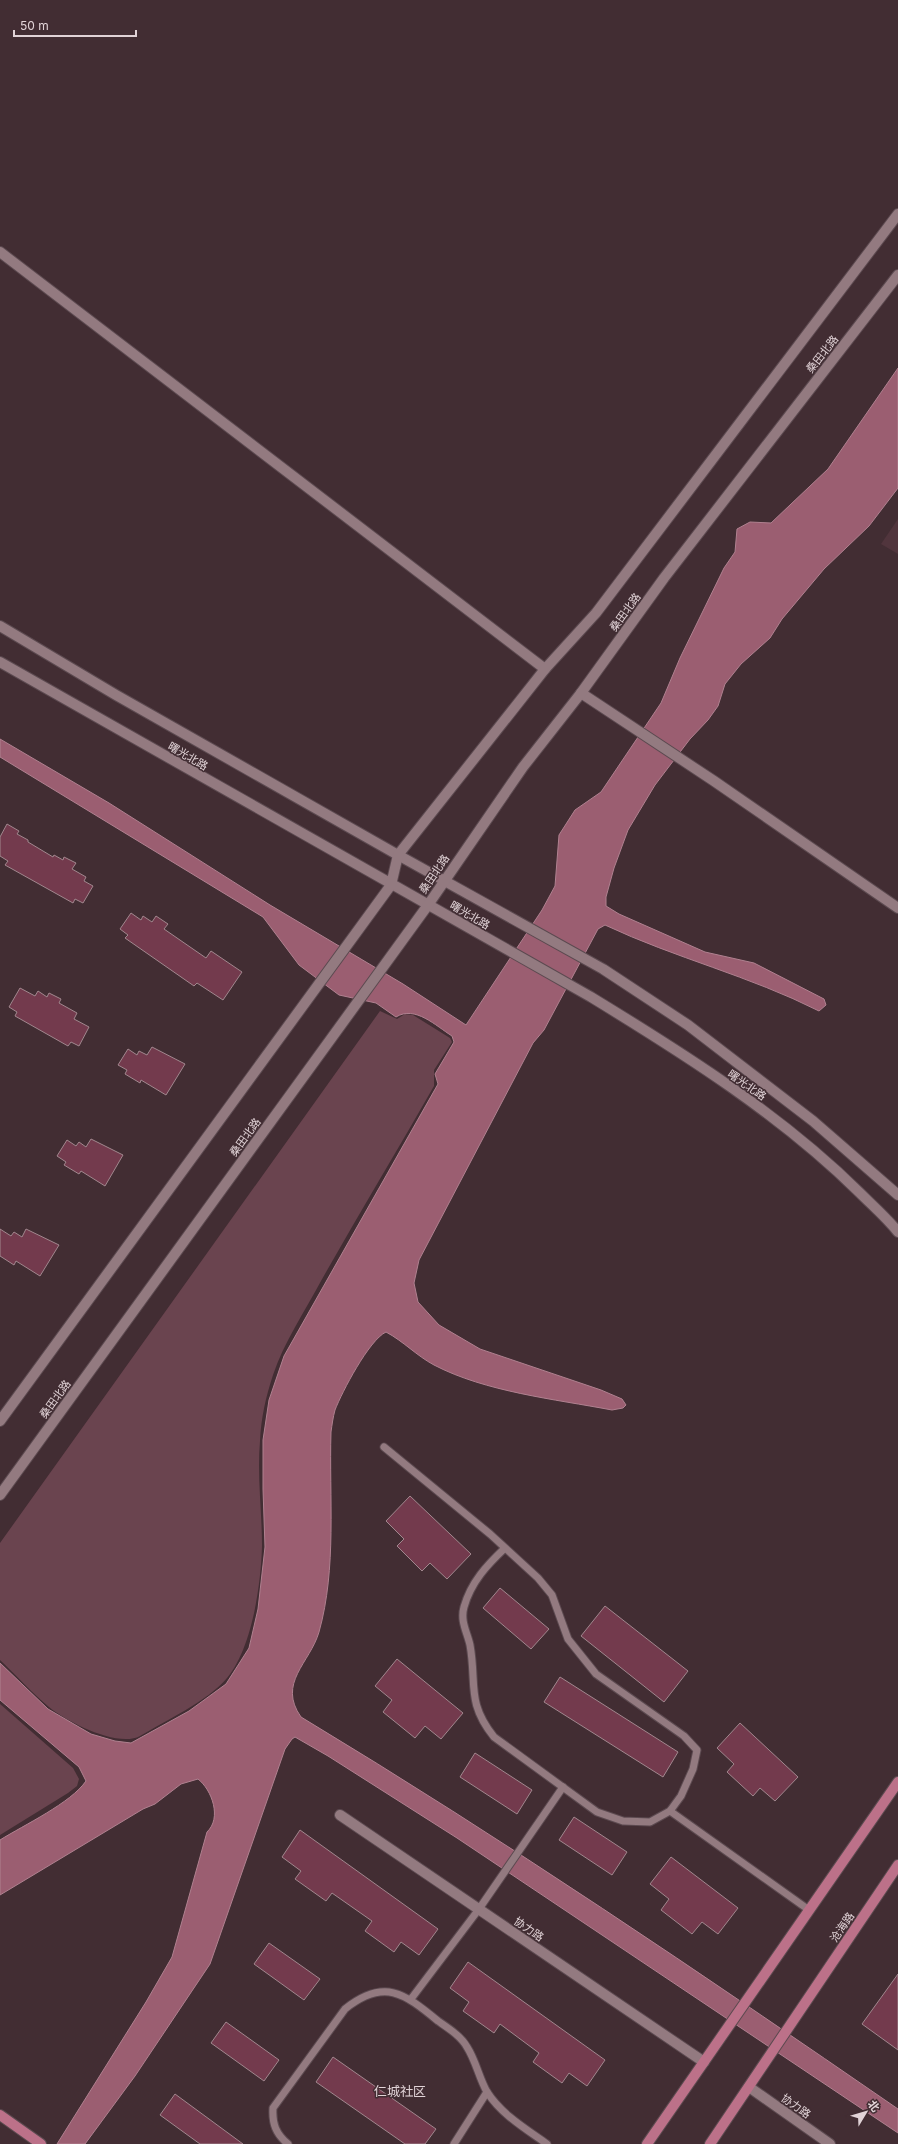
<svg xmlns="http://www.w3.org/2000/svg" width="898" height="2144" viewBox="0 0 898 2144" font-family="Inter,'Noto Sans SC',sans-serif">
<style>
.built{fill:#51353d}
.green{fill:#6a444f}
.water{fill:#9b5e71;stroke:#b08190}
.building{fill:#733a4d;stroke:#a1878e}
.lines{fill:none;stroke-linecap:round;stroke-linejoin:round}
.lane-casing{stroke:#5c4a50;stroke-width:9}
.street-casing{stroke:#5c4a50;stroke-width:12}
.secondary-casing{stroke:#5c4a50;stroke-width:12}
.primary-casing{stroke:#5c4a50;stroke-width:12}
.lane{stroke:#937a80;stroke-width:7}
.street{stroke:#937a80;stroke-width:10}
.secondary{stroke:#937a80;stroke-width:10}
.primary{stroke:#bc7189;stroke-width:10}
.labels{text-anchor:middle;stroke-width:3;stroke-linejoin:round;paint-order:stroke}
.street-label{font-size:11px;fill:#e1d3d7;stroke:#422d33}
.quarter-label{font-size:13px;fill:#e1d3d7;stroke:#422d33}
</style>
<rect width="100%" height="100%" fill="#422d33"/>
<!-- built -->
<path class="built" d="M898 519V554L881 544Z"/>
<!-- green -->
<g class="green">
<path d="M380 1011 397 1019 405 1014 413 1015 450 1038 452 1042 434 1070V1086C397 1151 358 1215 321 1281 305 1311 284 1342 273 1375 266 1396 261 1418 260 1441 257 1476 262 1511 262 1546 261 1585 252 1648 227 1678 208 1701 165 1721 140 1736 118 1748 67 1722 49 1707 32 1693 16 1675 0 1660V1543Z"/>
<path d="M0 1704 73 1768 79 1779 77 1786 68 1793 0 1835Z"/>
</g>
<!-- water -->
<path class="water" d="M898 368V488L869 526 824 569 782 619 770 638 741 664 725 684 718 706 708 720 690 739 655 785 628 830 614 868 606 897V906L619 914 705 952 754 963 824 999 826 1005 819 1011C750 976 675 958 605 925L598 929 544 1030 533 1043 419 1260 414 1283 418 1302 439 1325 480 1349 601 1390 622 1399 626 1405 623 1408 612 1410C554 1399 486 1392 434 1365 417 1356 403 1341 386 1332 369 1340 342 1392 335 1410 333 1417 332 1425 331 1432 329 1497 337 1568 319 1632 310 1663 277 1683 301 1717 505 1840 702 1974 898 2109V2133L457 1838 328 1756 295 1737 292 1739 285 1749 210 1964 135 2076 85 2144H57L146 2002 172 1957 207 1832C222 1818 212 1790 198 1779L181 1784 155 1804 143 1809 0 1895V1840C24 1825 71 1803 86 1781L79 1767 0 1700V1663L48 1709 91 1734 115 1741 131 1743 189 1711 226 1684 249 1648 258 1609 265 1547 263 1489V1440L269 1400 284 1356 438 1084 435 1074 454 1042 452 1036C436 1026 415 1005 396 1017L376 1003 339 995 299 965 263 917 0 757V739L109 803 270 905 403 984 466 1025 542 910 555 886 559 835 575 810 601 792 661 703 680 658 724 568 735 552 737 529 750 522 771 523 828 469Z"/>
<!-- building -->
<g class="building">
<path d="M7 824 19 831 17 834 28 840V842L53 857 54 855 63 860 64 857 76 863 72 869 86 877 84 881 93 886 83 903 75 899 73 903 5 865 8 861 0 856V837Z"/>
<path d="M131 913 141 920 143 916 152 922 156 916 168 924 164 929 206 958 211 951 242 972 223 1000 197 983 194 986 125 938 128 935 120 929Z"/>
<path d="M20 988 35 996 38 991 47 997 49 993 61 999 59 1003 77 1013 74 1019 89 1027 79 1046 71 1042 68 1046 15 1016 17 1012 9 1007Z"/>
<path d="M152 1047 185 1064 166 1095 141 1080 140 1083 125 1074 127 1070 118 1065 128 1049 137 1055 139 1051 147 1055Z"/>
<path d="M91 1139 123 1155 105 1186 81 1171 79 1174 64 1165 66 1162 57 1156 67 1140 76 1146 79 1142 86 1147Z"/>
<path d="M0 1229 11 1236 14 1232 22 1237 26 1229 59 1245 40 1276 16 1261 14 1265 0 1256Z"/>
<path d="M410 1496 471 1554 447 1579 430 1563 422 1571 397 1546 404 1539 386 1521Z"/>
<path d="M500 1588 549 1629 531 1649 483 1608Z"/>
<path d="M605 1606 688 1671 664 1702 581 1636Z"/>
<path d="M397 1659 463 1713 441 1739 425 1726 415 1738 383 1712 392 1700 375 1686Z"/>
<path d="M560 1677 678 1752 663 1777 544 1702Z"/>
<path d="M740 1723 798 1777 775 1801 760 1788 753 1796 727 1772 734 1764 717 1748Z"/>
<path d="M475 1753 532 1790 517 1814 460 1777Z"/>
<path d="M574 1817 627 1852 612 1875 559 1840Z"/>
<path d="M300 1830 438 1929 419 1955 401 1942 394 1952 365 1931 372 1921 332 1893 326 1901 295 1879 301 1871 282 1857Z"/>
<path d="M671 1857 738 1908 718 1934 702 1922 692 1934 661 1910 669 1899 650 1884Z"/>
<path d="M269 1943 320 1979 304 2000 254 1964Z"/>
<path d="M468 1962 605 2060 587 2086 569 2073 562 2083 533 2062 539 2053 500 2024 494 2033 463 2011 469 2002 450 1988Z"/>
<path d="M898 1974V2050L862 2024Z"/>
<path d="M226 2022 279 2060 264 2081 211 2043Z"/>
<path d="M333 2057 436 2129 425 2144H405L316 2082Z"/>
<path d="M175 2094 243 2144H200L160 2115Z"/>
</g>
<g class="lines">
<defs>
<g id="lane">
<path d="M384 1447 490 1534 538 1578 552 1595 568 1639 596 1674 684 1736 697 1750 693 1769 681 1796 670 1811 650 1822 623 1821 597 1812 494 1737C466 1702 477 1684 470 1645 467 1632 460 1621 464 1607 471 1582 487 1565 505 1548"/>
<path d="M670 1811 809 1910"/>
<path d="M411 1999 479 1909 563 1787"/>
<path d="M288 2144C276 2134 272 2124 273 2108L345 2009C384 1978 404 1993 438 2021 448 2028 461 2036 467 2047 476 2061 479 2078 487 2092 502 2115 526 2129 547 2144"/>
<path d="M454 2144 487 2092"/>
</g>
<g id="street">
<path d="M0 252 545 669"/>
<path d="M581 693 714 781 898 908"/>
<path d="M340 1815 704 2062"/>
<path d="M749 2087 830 2144"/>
</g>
<g id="secondary">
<path d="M0 626 116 695 398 855 603 969 688 1025 813 1121 898 1195"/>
<path d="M0 662 591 997C686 1055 781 1115 860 1193 873 1206 887 1218 898 1232"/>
<path d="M0 1421 391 885 398 855 545 669 596 613 898 214"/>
<path d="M0 1495 428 905 523 767 581 693 664 578 898 275"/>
</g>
<g id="primary">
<path d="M0 2115 41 2144"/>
<path d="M647 2144 898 1782"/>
<path d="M710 2144 898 1865"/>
</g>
</defs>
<!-- lane casing -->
<use href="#lane" class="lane-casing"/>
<!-- street casing -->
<use href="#street" class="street-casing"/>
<!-- secondary casing -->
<use href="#secondary" class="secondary-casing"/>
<!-- primary casing -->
<use href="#primary" class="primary-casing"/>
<!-- lane -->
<use href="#lane" class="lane"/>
<!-- street -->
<use href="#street" class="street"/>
<!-- secondary -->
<use href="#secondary" class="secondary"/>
<!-- primary -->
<use href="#primary" class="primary"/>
</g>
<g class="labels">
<!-- street labels -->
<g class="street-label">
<text transform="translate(822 354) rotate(-52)" y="4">桑田北路</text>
<text transform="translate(625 612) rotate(-54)" y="4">桑田北路</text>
<text transform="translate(188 756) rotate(30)" y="4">曙光北路</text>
<text transform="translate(434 874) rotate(-56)" y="4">桑田北路</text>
<text transform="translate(470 915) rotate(30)" y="4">曙光北路</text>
<text transform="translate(747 1085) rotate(35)" y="4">曙光北路</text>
<text transform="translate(245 1137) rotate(-54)" y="4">桑田北路</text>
<text transform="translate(55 1399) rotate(-54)" y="4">桑田北路</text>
<text transform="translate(842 1927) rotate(-56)" y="4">沧海路</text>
<text transform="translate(529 1929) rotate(34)" y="4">协力路</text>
<text transform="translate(796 2106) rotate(35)" y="4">协力路</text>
</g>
<!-- quarter labels -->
<g class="quarter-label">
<text x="400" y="2096">仁城社区</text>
</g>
</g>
<!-- north arrow -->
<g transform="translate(866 2112) rotate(52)" stroke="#422d33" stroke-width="3" paint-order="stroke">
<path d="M0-3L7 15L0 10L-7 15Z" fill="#e1d3d7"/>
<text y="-6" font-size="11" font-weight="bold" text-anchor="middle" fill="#e1d3d7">北</text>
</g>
<!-- scale -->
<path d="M14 30v6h122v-6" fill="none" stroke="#e1d3d7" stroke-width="2"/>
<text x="20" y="30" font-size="12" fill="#e1d3d7" stroke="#422d33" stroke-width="3" paint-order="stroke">50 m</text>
</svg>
